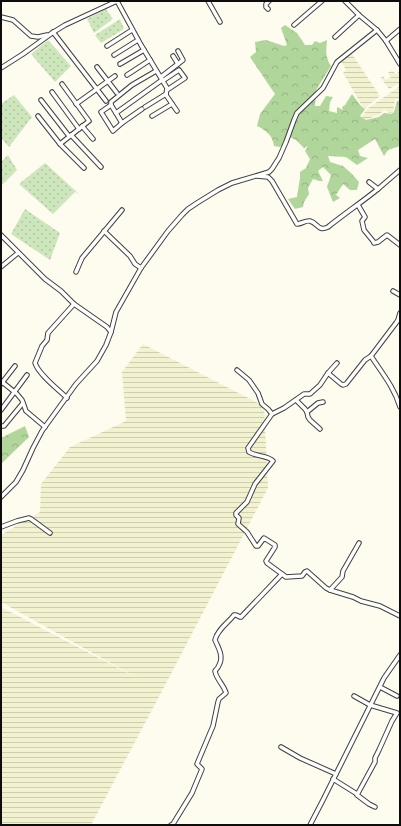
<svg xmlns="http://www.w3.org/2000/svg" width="401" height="826" viewBox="0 0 401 826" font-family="Merriweather,serif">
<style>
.farmland{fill:url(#farmland-rules)}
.grass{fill:url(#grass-dots)}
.forest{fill:url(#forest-crowns)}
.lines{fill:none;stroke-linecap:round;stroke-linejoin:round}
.minor-casing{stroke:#404040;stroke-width:5.5}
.minor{stroke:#fff;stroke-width:3.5}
</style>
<defs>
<pattern id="farmland-rules" width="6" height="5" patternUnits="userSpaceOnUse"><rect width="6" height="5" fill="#f2f2d0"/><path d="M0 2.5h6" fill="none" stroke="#ceceb1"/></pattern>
<pattern id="grass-dots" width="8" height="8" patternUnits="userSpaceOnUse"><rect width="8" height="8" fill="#cde6bb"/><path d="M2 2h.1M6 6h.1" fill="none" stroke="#afc4a0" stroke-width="1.8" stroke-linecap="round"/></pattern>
<pattern id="forest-crowns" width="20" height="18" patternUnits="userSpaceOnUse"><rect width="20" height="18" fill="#b0d69b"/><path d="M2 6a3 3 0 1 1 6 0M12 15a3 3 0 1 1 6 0" fill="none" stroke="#96b684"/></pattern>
</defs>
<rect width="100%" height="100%" fill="#fefcef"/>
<!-- farmland -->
<g class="farmland">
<path d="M352 54 380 96 365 108 361 104 343 73 346 70 341 61Z"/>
<path d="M392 70 396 74 400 71V83L389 89 381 78 383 76 386 80 391 77 388 73Z"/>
<path d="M400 86V99H395L393 112 390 113 384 110 380 114 366 120 362 117 367 109Z"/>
<path d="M143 344 264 406 268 488 162 691 91 825H1V607L141 680 1 602V535L40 512 41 484 70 447 126 421 122 372Z"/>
</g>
<!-- grass -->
<g class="grass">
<path d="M106 9 113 19 94 33 87 19Z"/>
<path d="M120 19 124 29 101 43 95 35Z"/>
<path d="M48 40 71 66 55 82 31 54Z"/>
<path d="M14 95 32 117 9 147 1 138V104Z"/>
<path d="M8 155 17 170 1 186V162Z"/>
<path d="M45 163 79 194 75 192 53 214 19 184Z"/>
<path d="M25 209 60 233 50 260 11 234Z"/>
</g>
<!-- forest -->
<g class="forest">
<path d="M285 25 297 33 305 45H312L315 41 320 43 327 40C326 51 325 57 331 66L316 90 315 106H320L326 96 333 97 330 102 329 111 337 113V107L343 110 342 107 345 105 352 94 360 105 365 109 360 116 366 120 379 117 384 113 391 114 394 112 397 101 400 100V146L388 150 384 156 375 139 358 150 360 156 368 158 357 165 346 157 328 156 330 162 343 166 351 173 359 182 357 190H350L343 184 336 195 340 198 333 202 327 187 331 175 323 167 318 171 323 181H319L313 179 308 188 309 194 304 202 303 207 295 209 288 199 297 197 300 178V172L306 168 310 159 305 151 308 146 304 148 296 140 290 137 280 147 274 146C273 136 266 130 257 126L260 114 275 94 250 57 256 52 255 42 266 40 284 46 287 45 281 28Z"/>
<path d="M25 426 29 437 1 464V438Z"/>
</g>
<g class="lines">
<defs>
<g id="minor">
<path d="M117 1 141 45 167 88 166 95 177 111"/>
<path d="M208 1 220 22"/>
<path d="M345 1 359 15 377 30 386 41 400 64"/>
<path d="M268 9 266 7V4L269 1"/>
<path d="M1 17 13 20 31 36 38 37 47 35"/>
<path d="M294 25 322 1"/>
<path d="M53 32 106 101"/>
<path d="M335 37 359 15"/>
<path d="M386 41 400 29"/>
<path d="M107 46 132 30"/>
<path d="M114 55 138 40"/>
<path d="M173 56 178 64"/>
<path d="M120 64 144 50"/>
<path d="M97 67 117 93"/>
<path d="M1 68 23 54 52 33 65 25 117 1"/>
<path d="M156 71 132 85 111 102V105L116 113 162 80"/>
<path d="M127 75 150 60"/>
<path d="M161 77 183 60 178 51"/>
<path d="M164 80 179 70 185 78 167 90"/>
<path d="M52 92 79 129"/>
<path d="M41 100 69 136"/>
<path d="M76 104 115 76"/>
<path d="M111 105 101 112 113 131 122 123"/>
<path d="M145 107 166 94"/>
<path d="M116 113 122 123 142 109"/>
<path d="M38 116 60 144 84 168"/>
<path d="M152 116 172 104"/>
<path d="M82 126 93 139"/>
<path d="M71 135 101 167"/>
<path d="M60 144 89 121 62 84"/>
<path d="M257 176 268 177 272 181 297 224C302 224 305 220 310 221 318 223 318 232 328 227 344 214 362 202 378 189L369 182"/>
<path d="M378 189 400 170"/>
<path d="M358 205 365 217 362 221 364 230 373 241 374 243 378 242 387 235 400 245"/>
<path d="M104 231 130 256 135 264 141 268"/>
<path d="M1 235 45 279 61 291 74 304 107 327 111 332"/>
<path d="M1 267 18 253"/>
<path d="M76 272 82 258 122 210"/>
<path d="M393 291 400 295"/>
<path d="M400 313 398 320 396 323 371 356C382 373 394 387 400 407"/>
<path d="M237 370 249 380 258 393 262 404 268 409 272 414"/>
<path d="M328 373 337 363"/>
<path d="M1 381 17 394 22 400 26 411 45 427"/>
<path d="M1 384 15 366"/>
<path d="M67 398C58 389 39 375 35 363L42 346 47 340 48 333 74 304"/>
<path d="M296 400 305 409 307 412 308 417 310 420 320 429"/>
<path d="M1 410 27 375"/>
<path d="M307 412 318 403 323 402"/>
<path d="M1 426H4L23 403"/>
<path d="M1 497 16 482 23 470 33 448 42 431 76 384 97 361 106 345 111 332 116 312 120 305 141 268 168 231 182 215 188 209 197 203 218 190 232 183 269 172 272 169 279 158 286 142 294 120 297 113 323 88 337 62 377 30"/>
<path d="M1 527 17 521 29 518 31 519 50 533"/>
<path d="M282 574 267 563 266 561 275 547V545L264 538 258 546H256L247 532 238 524 239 518 236 515V513L247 502 255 484 273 461C267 455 257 457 249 452L248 448 272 414 284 408 304 394H310L320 385 328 373 341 384 343 385 346 384 365 360 371 356"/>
<path d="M330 590 342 577 343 571 359 543"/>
<path d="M380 687 397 696"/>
<path d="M354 696 370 705 397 713 392 721 379 750 375 758V762L357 795 369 804 375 807"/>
<path d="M281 747 300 758 336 774"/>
<path d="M333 779 357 794"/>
<path d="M171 825 173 824 192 793 202 769 197 764 213 726 218 702 219 699 226 693C224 685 216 679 215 671 217 669 219 666 220 663 223 655 218 647 215 640 217 630 228 623 234 615H236L240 617H241L282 574 286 577 302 576 305 572 307 571 326 588 330 590 353 597 361 601 380 606 400 616"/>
<path d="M310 825 323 800 384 678 400 655"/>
</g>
</defs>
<!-- minor casing -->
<use href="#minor" class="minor-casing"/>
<!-- minor -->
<use href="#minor" class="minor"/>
</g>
<!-- border -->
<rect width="401" height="826" fill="none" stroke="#0d0d0d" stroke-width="4"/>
</svg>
